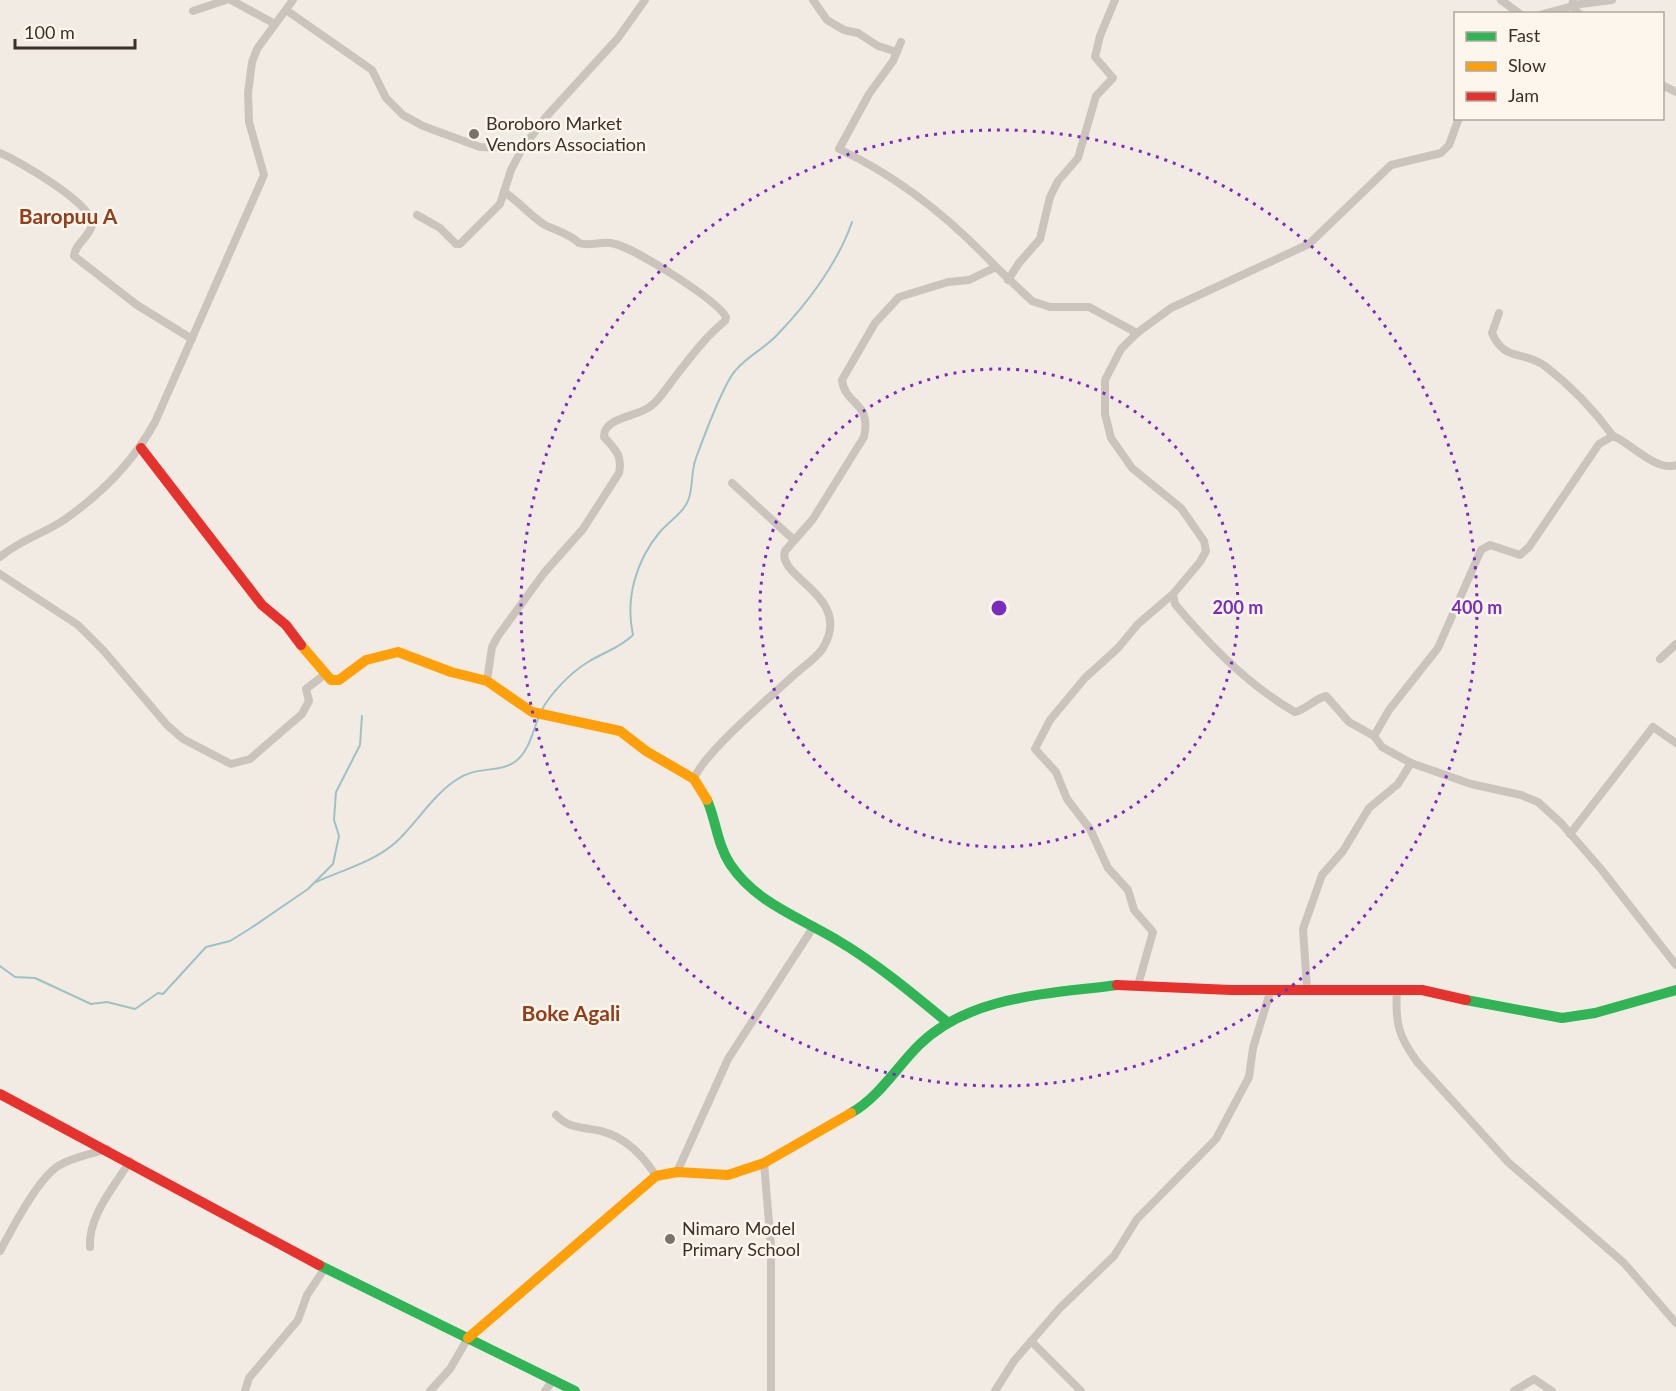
<svg xmlns="http://www.w3.org/2000/svg" width="1676" height="1391" viewBox="0 0 1676 1391" font-family="Lato,sans-serif">
<style>
.lines{fill:none;stroke-linecap:round;stroke-linejoin:round}
.stream{stroke:#9ec2c4;stroke-width:2}
.street{stroke:#cac4bd;stroke-width:8}
.fast{stroke:#30b455;stroke-width:10}
.slow{stroke:#ff9f0a;stroke-width:10}
.jam{stroke:#e5322d;stroke-width:10}
.ring{fill:none;stroke:#7b2cbf;stroke-width:3;stroke-dasharray:3 6}
.poi-dot{fill:#7b726b;stroke:#fcf6ed;stroke-width:2}
.labels{text-anchor:middle;stroke-width:5;stroke-linejoin:round;paint-order:stroke}
.poi-label{font-size:18px;fill:#3c312a;stroke:#fcf6ed;text-anchor:start}
.quarter-label{font-size:21px;font-weight:bold;fill:#953d19;stroke:#fcf6ed}
.centre{fill:#7b2cbf;stroke:#fcf6ed;stroke-width:3}
.ring-label{font-size:18px;text-anchor:middle;font-weight:bold;fill:#7b2cbf;stroke:#fcf6ed;stroke-width:5;stroke-linejoin:round;paint-order:stroke}
</style>
<rect width="100%" height="100%" fill="#f1ebe4"/>
<g class="lines">
<!-- stream -->
<g class="stream">
<path d="M541 711C551 693 570 673 588 662 604 652 620 648 633 635 625 599 636 561 659 533 668 522 685 512 689 498 693 486 691 471 696 458 703 439 724 384 735 371 747 356 764 349 777 335 807 304 838 263 852 222"/>
<path d="M316 882C343 870 373 862 395 843 416 824 432 796 456 780 477 765 499 774 516 761 529 751 533 731 539 716"/>
<path d="M0 966 15 977 35 978 91 1004 107 1002 135 1009 158 993 163 994 206 947 230 941 251 928 308 889 333 864 339 836 334 820 336 792 360 745 362 716"/>
</g>
<!-- street -->
<g class="street">
<path d="M231 0 275 24"/>
<path d="M813 0 827 20 844 30 858 33 878 46 897 52"/>
<path d="M1501 0 1520 14"/>
<path d="M1573 1 1572 5 1579 14"/>
<path d="M286 10 372 70 386 98 403 115 423 126 480 147 522 149"/>
<path d="M193 11 226 0"/>
<path d="M1543 14 1580 4 1612 0"/>
<path d="M901 42 893 61 869 94 839 149C899 177 951 219 996 267"/>
<path d="M1662 85 1676 92"/>
<path d="M0 153C17 160 97 206 92 225 89 238 75 243 74 256L137 305 192 339"/>
<path d="M417 215 440 228 456 244H460L500 204 511 170 522 149 545 118 618 38 645 0"/>
<path d="M1008 280 1019 263 1040 239 1050 197 1058 181 1078 158 1096 96 1113 78 1095 57 1100 36 1115 0"/>
<path d="M1499 313 1492 333C1505 363 1524 350 1545 366 1571 386 1594 410 1613 436"/>
<path d="M1676 465C1656 472 1631 443 1613 436L1599 444 1529 547 1520 555 1490 545 1481 550 1438 648 1389 710 1374 736 1382 747 1411 763 1471 784 1521 795 1538 802 1561 823 1601 869 1676 965"/>
<path d="M732 483 794 540"/>
<path d="M0 557C20 540 43 534 64 520 101 494 134 461 155 422L264 175 249 122 248 93 252 62 257 49 293 0"/>
<path d="M0 574 78 625 103 650 167 725 183 739 231 764 250 759 302 714 309 701 306 689 324 675"/>
<path d="M1660 659 1676 644"/>
<path d="M487 681 492 647 498 636 544 573 583 529 619 473C623 456 615 449 604 437 603 417 638 417 651 406 660 399 666 389 672 381 689 359 704 338 725 321L726 317C717 300 636 249 615 244 603 240 591 247 579 243 568 233 557 231 545 225 530 216 519 201 504 192"/>
<path d="M1374 736 1349 722 1326 696C1314 699 1307 709 1295 712 1249 686 1209 645 1175 604L1173 594 1200 562 1206 551 1204 541 1181 508 1132 468 1111 438 1105 414V380L1121 349 1137 333 1171 308 1309 244 1391 165 1441 153 1449 145 1459 118"/>
<path d="M694 779C702 755 771 696 793 676 802 667 816 659 823 648 854 596 776 578 785 551L813 519 864 437C872 401 845 406 842 380L875 323 899 297 948 282 969 280 996 267 1032 301 1050 307H1089L1137 333"/>
<path d="M1570 834 1653 727 1676 743"/>
<path d="M1138 985 1153 932 1134 910 1128 890 1108 868 1090 829 1067 799 1056 772 1035 749 1050 720 1085 678 1118 648 1138 624 1173 594"/>
<path d="M1307 988 1303 929 1322 875 1343 851 1369 808 1398 784 1411 763"/>
<path d="M1397 990C1395 1023 1398 1036 1418 1063L1508 1162 1624 1263 1676 1323"/>
<path d="M556 1115C567 1126 575 1127 590 1129 619 1132 641 1152 656 1176"/>
<path d="M764 1163 771 1246V1391"/>
<path d="M677 1172 728 1059 814 926"/>
<path d="M90 1247C88 1216 114 1187 130 1161"/>
<path d="M0 1251C12 1229 37 1180 58 1166 73 1157 92 1154 107 1149"/>
<path d="M1031 1341 1081 1391"/>
<path d="M245 1391 249 1378 298 1320 307 1295 325 1268"/>
<path d="M430 1391 450 1369 468 1338"/>
<path d="M545 1391 554 1379"/>
<path d="M995 1391 1014 1361 1060 1308 1114 1256 1137 1219 1216 1139 1249 1077 1253 1048 1271 989"/>
<path d="M1514 1391 1534 1379 1552 1391"/>
</g>
<!-- fast -->
<g class="fast">
<path d="M707 800C716 820 717 844 730 864 756 903 799 917 837 940 876 963 912 993 947 1022"/>
<path d="M1466 1000 1562 1018 1595 1013 1676 990"/>
<path d="M851 1113C879 1097 896 1068 919 1045 970 995 1050 994 1117 985"/>
<path d="M319 1265 575 1391"/>
</g>
<!-- slow -->
<g class="slow">
<path d="M301 645 331 680H339L366 660 398 652 451 672 487 681 532 712 620 731 646 751 694 779 707 800"/>
<path d="M468 1338 656 1176 677 1172 728 1175 764 1163 851 1113"/>
</g>
<!-- jam -->
<g class="jam">
<path d="M141 448 262 605 286 625 301 645"/>
<path d="M1117 985 1231 990H1422L1466 1000"/>
<path d="M0 1094 319 1265"/>
</g>
</g>
<!-- distance rings -->
<g class="ring">
<circle cx="999" cy="608" r="239"/>
<circle cx="999" cy="608" r="478"/>
</g>
<!-- markers -->
<g class="poi-dot">
<circle cx="474" cy="134" r="6"/>
<circle cx="670" cy="1239" r="6"/>
</g>
<g class="labels">
<!-- poi labels -->
<g class="poi-label">
<text x="486" y="130">Boroboro Market<tspan x="486" dy="21">Vendors Association</tspan></text>
<text x="682" y="1235">Nimaro Model<tspan x="682" dy="21">Primary School</tspan></text>
</g>
<!-- quarter labels -->
<g class="quarter-label">
<text x="68" y="224">Baropuu A</text>
<text x="571" y="1021">Boke Agali</text>
</g>
</g>
<circle cx="999" cy="608" r="9" class="centre"/>
<g class="ring-label">
<text x="1238" y="614">200 m</text>
<text x="1477" y="614">400 m</text>
</g>
<!-- legend -->
<rect x="1454" y="12" width="210" height="108" fill="#fcf6ed" stroke="#afa79f" stroke-width="1.5"/>
<rect x="1466" y="32" width="30" height="9" fill="#30b455" stroke="#afa79f" stroke-width="1.5"/>
<text x="1508" y="42" font-size="18" fill="#3c312a">Fast</text>
<rect x="1466" y="62" width="30" height="9" fill="#ff9f0a" stroke="#afa79f" stroke-width="1.5"/>
<text x="1508" y="72" font-size="18" fill="#3c312a">Slow</text>
<rect x="1466" y="92" width="30" height="9" fill="#e5322d" stroke="#afa79f" stroke-width="1.5"/>
<text x="1508" y="102" font-size="18" fill="#3c312a">Jam</text>
<!-- scale -->
<path d="M15 39v9h120v-9" fill="none" stroke="#3c312a" stroke-width="3"/>
<text x="24" y="39" font-size="18" fill="#3c312a" stroke="#fcf6ed" stroke-width="4.5" paint-order="stroke">100 m</text>
</svg>
